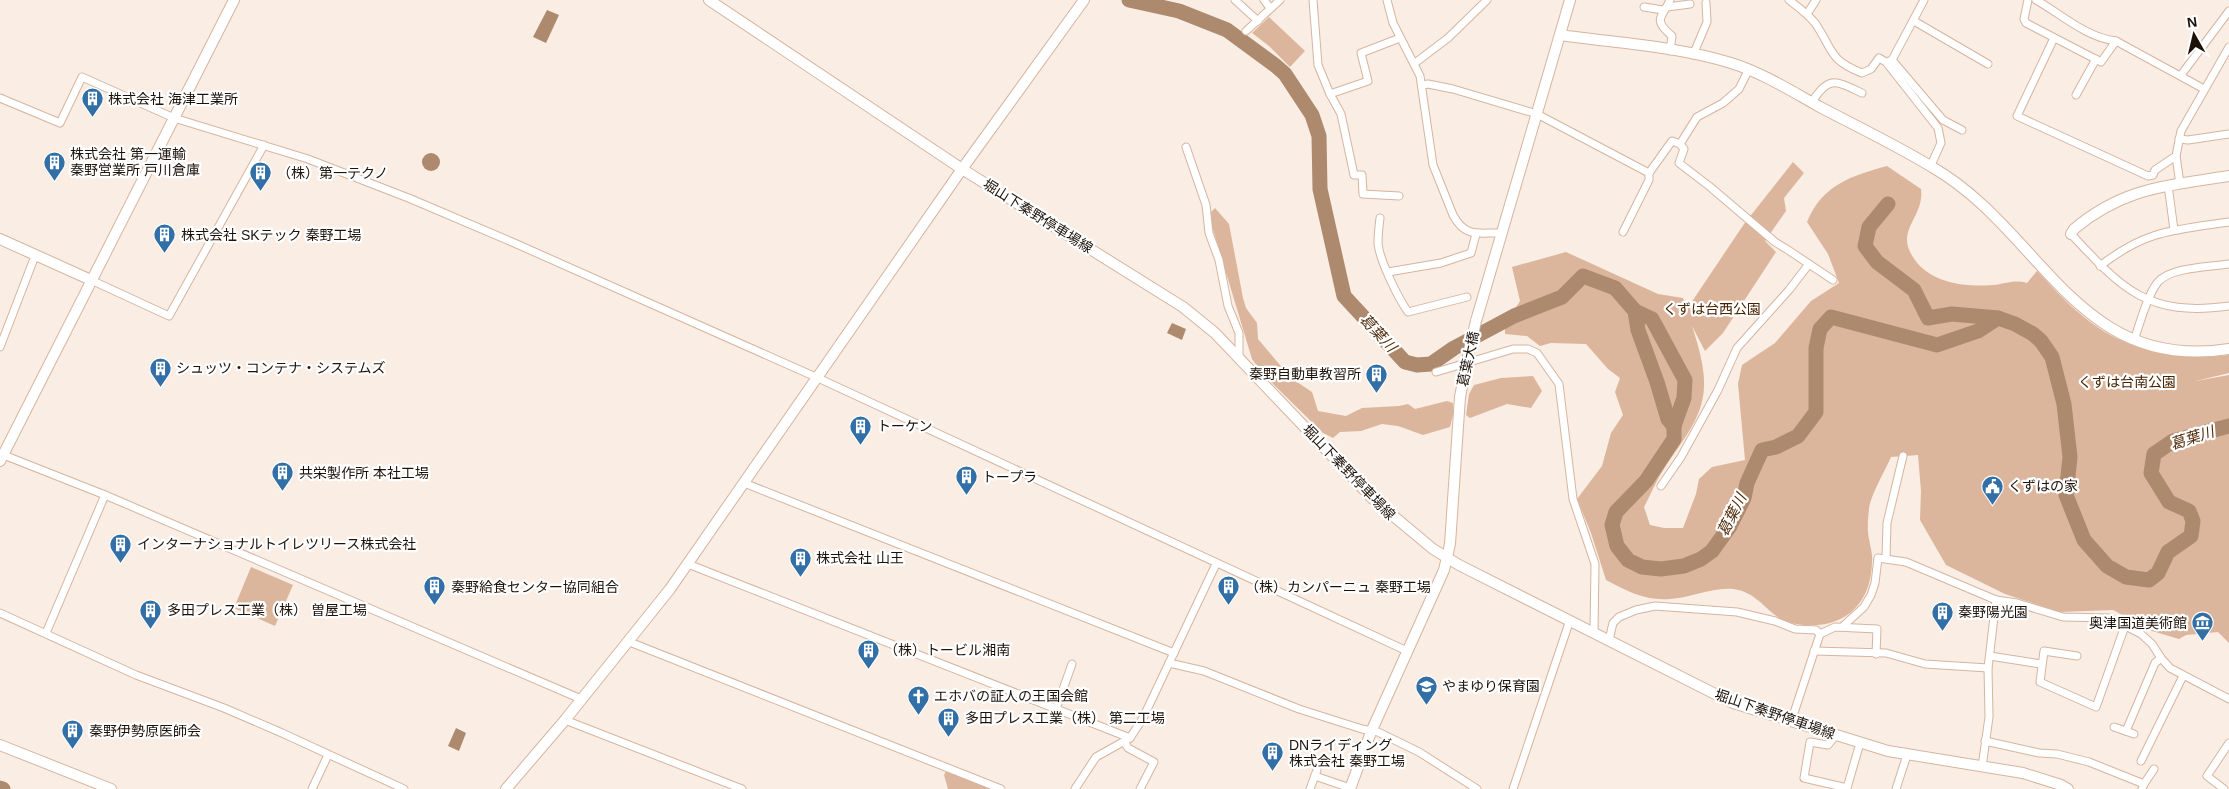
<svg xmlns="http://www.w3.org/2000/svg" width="2229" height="789" viewBox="0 0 2229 789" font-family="Arial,'Noto Sans JP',sans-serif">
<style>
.green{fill:#dbb69c}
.water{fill:#ad896e}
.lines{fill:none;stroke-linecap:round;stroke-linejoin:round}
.river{stroke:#ad896e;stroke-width:15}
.street-casing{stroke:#d5b59f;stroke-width:9}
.secondary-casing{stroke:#d5b59f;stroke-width:12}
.street{stroke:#fff;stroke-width:7}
.secondary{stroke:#fff;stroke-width:10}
.secondary-bridge-casing{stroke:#d5b59f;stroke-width:12;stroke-linecap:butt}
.secondary-bridge{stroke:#fff;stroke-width:10}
.labels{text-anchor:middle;stroke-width:4.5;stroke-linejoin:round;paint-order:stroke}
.poi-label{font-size:14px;fill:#1d120a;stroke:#fff;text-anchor:start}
.street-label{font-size:14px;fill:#1d120a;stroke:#fff}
.park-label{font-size:14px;fill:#472200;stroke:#fff}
.water-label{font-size:15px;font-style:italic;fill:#512c0b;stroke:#fff}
</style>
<rect width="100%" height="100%" fill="#faede4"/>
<!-- green -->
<g class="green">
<path d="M1269 17 1305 51 1290 67 1269 46 1252 33Z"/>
<path d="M1793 162 1804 173 1784 198 1786 211 1765 241 1776 252 1723 333 1705 351 1692 326C1698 345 1705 367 1704 387 1703 419 1680 443 1664 469 1656 481 1651 494 1644 507L1650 525 1664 528H1683L1696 494 1699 479 1712 467 1745 460 1738 384 1742 365 1775 343 1811 301 1839 283 1828 254 1807 222C1822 185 1851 176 1887 166L1921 189C1924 210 1907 223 1907 240 1907 249 1913 258 1918 264 1937 284 1967 287 1993 285 2005 284 2014 279 2027 283L2037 271C2055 290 2072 309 2093 324 2131 352 2183 361 2229 355V373L2196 381 2229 375V643L2218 632 2186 635 2179 639 2152 631 2113 610 2060 612 2005 594 1946 565 1920 520 1921 491 1918 455 1891 457C1885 471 1871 494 1869 509 1868 518 1867 530 1869 539 1870 546 1873 554 1872 562 1871 610 1837 633 1791 623 1770 619 1760 592 1733 589 1712 587 1691 598 1670 599 1645 601 1627 591 1606 580L1591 533 1577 499 1602 466 1611 433 1623 415 1615 392 1620 378 1608 369 1586 344 1551 343 1540 346 1527 336 1505 334V325L1520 301 1512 267 1566 252 1658 294 1683 298 1687 309 1744 224Z"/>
<path d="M1215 208 1229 224 1243 298 1246 308 1257 323 1258 339 1291 378 1312 392 1318 411 1346 416 1362 408 1399 406 1408 404 1415 409 1447 401 1453 403V415L1450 427 1423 435 1398 426 1382 424 1361 431 1340 432 1333 438 1323 433 1263 374 1252 359 1212 226 1211 212Z"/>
<path d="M1533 376 1542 391 1531 408 1507 404 1470 418 1466 415 1469 394 1474 385 1501 378Z"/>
<path d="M251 567 293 585 275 626 234 608Z"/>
<path d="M947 769 988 787 989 789H948L944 775Z"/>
</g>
<!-- water -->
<g class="water">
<path d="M547 10 559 15 546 43 533 37Z"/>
<circle cx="431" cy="162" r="9"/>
<path d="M1172 323 1186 329 1182 340 1167 333Z"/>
<path d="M456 728 466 733 459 751 448 746Z"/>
</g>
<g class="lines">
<!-- river -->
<g class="river">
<path d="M1129 0 1179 11 1227 30 1276 66 1285 74 1312 115 1319 136 1320 189 1344 296 1405 362 1417 365 1431 364 1454 348 1514 316 1562 297 1583 276 1615 288 1635 311 1638 330 1657 382 1668 419 1674 426V439L1646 481 1616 512 1612 525 1617 546 1628 560 1642 567 1661 569 1684 566 1701 559 1712 551 1730 526 1744 498 1747 483 1762 450 1776 447 1798 436 1816 412V348L1820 329 1831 317 1937 345 1978 331 1998 318 2015 324 2033 334 2041 341 2052 357 2064 404 2070 457 2066 495 2084 540 2107 566 2126 577 2149 580 2158 573 2168 552 2191 536 2193 521 2189 511 2169 502 2151 473 2154 454 2173 441 2229 426"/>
<path d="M1888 204 1869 227 1865 246 1877 262 1914 290 1928 318 1952 314 1998 318"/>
<path d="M1635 311 1652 319 1685 380 1684 398 1674 426"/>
<path d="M0 788 3 789"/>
</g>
<defs>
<g id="street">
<path d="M1235 0 1258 21"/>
<path d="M1264 0 1270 8"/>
<path d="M1313 0 1318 65 1330 94 1341 114 1354 175H1362L1363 194 1399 196"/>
<path d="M1387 0 1393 23 1420 76 1433 165 1453 215C1466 239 1479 232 1502 233"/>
<path d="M1789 0C1798 7 1808 14 1815 23 1833 49 1828 60 1862 73L1871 69 1879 58 1886 62 1938 128 1941 143 1931 165"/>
<path d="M2028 0 2024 19 2026 23 2101 62 2116 41"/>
<path d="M2036 0C2061 14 2087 38 2116 41L2204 89"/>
<path d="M1644 7 1663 10"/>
<path d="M1667 7 1690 4"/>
<path d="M1807 14 1816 0"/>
<path d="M1914 21 1988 64"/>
<path d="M1246 31 1280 0"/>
<path d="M2054 38 2017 116 2148 176 2153 175 2155 170 2176 156"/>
<path d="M1670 51 1672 36C1652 19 1662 18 1670 0"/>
<path d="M1693 55 1707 22 1706 3"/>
<path d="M1892 60 1943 120 1962 130"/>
<path d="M1889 61 1892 60 1924 0"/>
<path d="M1415 63 1448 38 1487 0"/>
<path d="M2181 75 2229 11"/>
<path d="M1423 85 1428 84 1453 89 1537 114 1649 173"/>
<path d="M1330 94 1368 81 1361 53 1400 38"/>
<path d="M2076 95 2096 59"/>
<path d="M0 98 60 123 82 77 174 118 308 159 411 199 512 242 818 378 1407 651"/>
<path d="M1812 102C1829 75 1836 81 1862 93"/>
<path d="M2179 139 2188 140 2229 134"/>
<path d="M1680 144 1697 117 1723 103 1739 89 1749 69"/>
<path d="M1186 147 1206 205 1209 233 1219 260 1228 306 1239 333V358"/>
<path d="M2180 184 2176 156 2181 131 2229 47"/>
<path d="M2168 185 2174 230"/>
<path d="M1380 218C1379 226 1378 235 1378 243 1379 259 1398 298 1408 312L1467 297"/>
<path d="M1623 232 1649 180V173L1672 141 1680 144 1684 149 1679 163 1709 186 1775 242 1788 250 1833 280"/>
<path d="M2071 234C2123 290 2148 317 2229 306"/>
<path d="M2100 266C2146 230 2174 230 2229 222"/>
<path d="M1388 272 1441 263 1471 253 1476 234"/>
<path d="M91 280 169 316 264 145"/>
<path d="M2134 340C2140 324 2147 295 2158 282 2171 267 2210 267 2229 264"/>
<path d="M0 347 35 256"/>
<path d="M1436 372 1513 349H1528L1537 353 1559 384 1573 499 1595 564 1594 632"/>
<path d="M1 454 105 495 581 699"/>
<path d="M744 483 1174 653"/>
<path d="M1661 486 1681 457 1718 390 1737 348 1789 290 1809 264"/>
<path d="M1886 558 1887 523 1903 456"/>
<path d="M688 564 1130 738"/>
<path d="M0 613 136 675 224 708 282 733 404 789"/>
<path d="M1842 627 1864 607 1871 595 1875 583 1878 558 1906 562 1996 600 2017 603 2063 617 2110 618 2141 634 2152 644 2161 658 2170 668 2229 699"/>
<path d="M46 633 105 495"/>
<path d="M1609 640 1613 623 1619 617 1636 610 1655 606 1737 612 1775 621 1795 629 1816 630 1820 634"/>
<path d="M627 641 1001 789"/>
<path d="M1814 651 1886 653 1925 664 1988 668"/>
<path d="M1990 656 2041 664"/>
<path d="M2077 656 2044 651 2040 682 2096 707 2125 626"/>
<path d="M1169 663 1204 671 1299 709 1362 729 1378 732 1419 752 1477 789"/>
<path d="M1056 709 1072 664"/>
<path d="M565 720 742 789"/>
<path d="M1791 722 1820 634 1835 627 1877 629 1876 654"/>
<path d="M2114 727 2134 734"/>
<path d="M2126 731 2155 663 2161 658"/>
<path d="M1836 735 1828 745 1810 742 1804 778 1847 788 1860 743"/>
<path d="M1124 741 1128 748 1154 762 1140 789"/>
<path d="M1985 741 2039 753 2057 754 2089 762 2144 784 2142 789"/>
<path d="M2141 761 2183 676"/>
<path d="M1982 767 1989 717 1988 668 1996 600"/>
<path d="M1315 776 1350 788"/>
<path d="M2144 784 2154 769"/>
<path d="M312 789 328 755"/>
<path d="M1075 789 1096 757 1130 738 1143 718 1216 564"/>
<path d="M1310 789 1317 770"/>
<path d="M1513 789 1570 620"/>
<path d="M1896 789 1907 755"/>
<path d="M2224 789 2207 776 2229 743"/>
</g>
<g id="secondary">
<path d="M709 0 962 169 1183 307 1215 333 1373 499 1433 549 1459 565 1733 703 1888 751 2023 773 2061 785 2068 789"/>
<path d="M1560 35C1616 43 1676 46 1731 63 1763 73 1791 91 1820 107 1858 127 1896 145 1932 167 2042 230 2076 373 2229 349"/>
<path d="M2071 234 2074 229C2124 187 2167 186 2229 176"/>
<path d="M0 239 91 280"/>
<path d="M1476 321 1570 0"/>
<path d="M0 461 234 0"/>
<path d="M0 745 111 789"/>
<path d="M506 789 565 720 670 589 962 169 1084 0"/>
<path d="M1350 789 1371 732 1444 570 1450 544 1460 397"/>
</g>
</defs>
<!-- street casing -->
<use href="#street" class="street-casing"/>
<!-- secondary casing -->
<use href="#secondary" class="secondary-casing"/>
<!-- street -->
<use href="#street" class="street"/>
<!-- secondary -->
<use href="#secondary" class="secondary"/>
<defs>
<path id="secondary-bridge" d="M1460 397 1469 351 1476 321"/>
</defs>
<!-- secondary-bridge casing -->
<use href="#secondary-bridge" class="secondary-bridge-casing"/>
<!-- secondary-bridge -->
<use href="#secondary-bridge" class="secondary-bridge"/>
</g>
<!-- icons -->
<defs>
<symbol id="building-pin" viewBox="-11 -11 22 30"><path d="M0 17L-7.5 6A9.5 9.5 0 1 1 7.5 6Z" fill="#316fa6" stroke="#fff"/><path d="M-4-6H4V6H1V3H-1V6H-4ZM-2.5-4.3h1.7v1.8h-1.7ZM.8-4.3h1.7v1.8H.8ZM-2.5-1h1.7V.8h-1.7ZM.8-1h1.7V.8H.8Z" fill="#fff"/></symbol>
<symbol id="civic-pin" viewBox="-11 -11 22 30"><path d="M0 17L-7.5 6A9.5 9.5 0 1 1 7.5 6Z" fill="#316fa6" stroke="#fff"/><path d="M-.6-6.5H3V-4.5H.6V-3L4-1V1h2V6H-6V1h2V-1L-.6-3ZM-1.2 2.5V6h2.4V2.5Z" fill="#fff"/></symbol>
<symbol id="museum-pin" viewBox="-11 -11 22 30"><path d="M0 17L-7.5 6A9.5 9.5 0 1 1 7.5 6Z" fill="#316fa6" stroke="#fff"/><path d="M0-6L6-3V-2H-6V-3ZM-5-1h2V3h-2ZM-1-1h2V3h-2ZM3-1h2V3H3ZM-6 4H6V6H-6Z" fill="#fff"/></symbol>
<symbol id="school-pin" viewBox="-11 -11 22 30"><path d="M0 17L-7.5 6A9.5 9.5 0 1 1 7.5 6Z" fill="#316fa6" stroke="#fff"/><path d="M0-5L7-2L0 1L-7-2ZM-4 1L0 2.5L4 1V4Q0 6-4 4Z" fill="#fff"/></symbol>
<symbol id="church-pin" viewBox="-11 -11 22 30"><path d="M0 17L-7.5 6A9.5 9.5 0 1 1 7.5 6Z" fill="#316fa6" stroke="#fff"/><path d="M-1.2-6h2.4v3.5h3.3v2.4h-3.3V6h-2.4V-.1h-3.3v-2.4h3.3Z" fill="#fff"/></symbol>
</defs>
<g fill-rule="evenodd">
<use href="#building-pin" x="80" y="86" width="25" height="34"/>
<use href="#building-pin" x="42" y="150" width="25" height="34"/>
<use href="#building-pin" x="248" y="160" width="25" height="34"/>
<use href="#building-pin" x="152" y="222" width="25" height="34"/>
<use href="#building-pin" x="148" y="356" width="25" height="34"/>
<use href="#building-pin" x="1364" y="362" width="25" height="34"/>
<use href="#building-pin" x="848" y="414" width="25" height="34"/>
<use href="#building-pin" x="270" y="460" width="25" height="34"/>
<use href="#building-pin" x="954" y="464" width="25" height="34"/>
<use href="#civic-pin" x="1980" y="474" width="25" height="34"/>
<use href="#building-pin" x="108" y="532" width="25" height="34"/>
<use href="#building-pin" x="788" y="546" width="25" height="34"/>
<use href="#building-pin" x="422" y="574" width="25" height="34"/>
<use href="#building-pin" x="1216" y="574" width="25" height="34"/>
<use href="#building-pin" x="138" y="598" width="25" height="34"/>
<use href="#building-pin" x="1930" y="600" width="25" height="34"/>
<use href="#museum-pin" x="2190" y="610" width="25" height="34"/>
<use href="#building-pin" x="856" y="638" width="25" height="34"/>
<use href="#school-pin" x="1414" y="674" width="25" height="34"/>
<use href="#church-pin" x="906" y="684" width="25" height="34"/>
<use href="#building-pin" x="936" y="706" width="25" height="34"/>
<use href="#building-pin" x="60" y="718" width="25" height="34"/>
<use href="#building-pin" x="1260" y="740" width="25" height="34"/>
</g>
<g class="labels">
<!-- poi labels -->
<g class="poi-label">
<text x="108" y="104">株式会社 海津工業所</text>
<text x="70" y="159">株式会社 第一運輸<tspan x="70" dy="16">秦野営業所 戸川倉庫</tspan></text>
<text x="277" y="178">（株）第一テクノ</text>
<text x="181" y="240">株式会社 SKテック 秦野工場</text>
<text x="176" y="373">シュッツ・コンテナ・システムズ</text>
<text x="1361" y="379" text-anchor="end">秦野自動車教習所</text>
<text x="877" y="431">トーケン</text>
<text x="299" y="478">共栄製作所 本社工場</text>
<text x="982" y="482">トープラ</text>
<text x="2008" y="491">くずはの家</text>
<text x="137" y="549">インターナショナルトイレツリース株式会社</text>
<text x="816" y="563">株式会社 山王</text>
<text x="451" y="592">秦野給食センター協同組合</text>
<text x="1245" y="592">（株）カンパーニュ 秦野工場</text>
<text x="167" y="615">多田プレス工業（株） 曽屋工場</text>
<text x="1958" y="617">秦野陽光園</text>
<text x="2187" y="628" text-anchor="end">奥津国道美術館</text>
<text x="884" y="655">（株）トービル湘南</text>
<text x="1442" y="691">やまゆり保育園</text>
<text x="934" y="701">エホバの証人の王国会館</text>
<text x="965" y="723">多田プレス工業（株） 第二工場</text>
<text x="89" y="736">秦野伊勢原医師会</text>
<text x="1289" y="750">DNライディング<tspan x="1289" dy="16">株式会社 秦野工場</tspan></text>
</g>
<!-- street labels -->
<g class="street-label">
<text transform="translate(1038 216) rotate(32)" y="5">堀山下秦野停車場線</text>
<text transform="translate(1468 359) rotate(-78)" y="5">葛葉大橋</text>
<text transform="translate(1349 472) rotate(46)" y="5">堀山下秦野停車場線</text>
<text transform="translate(1775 714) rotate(19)" y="5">堀山下秦野停車場線</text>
</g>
<!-- park labels -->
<g class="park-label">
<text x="1712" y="314">くずは台西公園</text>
<text x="2127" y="387">くずは台南公園</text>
</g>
<!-- water labels -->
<g class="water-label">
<text transform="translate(1378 333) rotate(47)" y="5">葛葉川</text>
<text transform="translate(2192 438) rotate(-18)" y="5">葛葉川</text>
<text transform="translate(1732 515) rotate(-63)" y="5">葛葉川</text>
</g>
</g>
<!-- north arrow -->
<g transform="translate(2194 35) rotate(352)" stroke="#ffffff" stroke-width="4" paint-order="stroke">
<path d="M0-4L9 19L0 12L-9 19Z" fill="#1d120a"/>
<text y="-8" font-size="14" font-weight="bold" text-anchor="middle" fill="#1d120a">N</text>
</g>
</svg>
